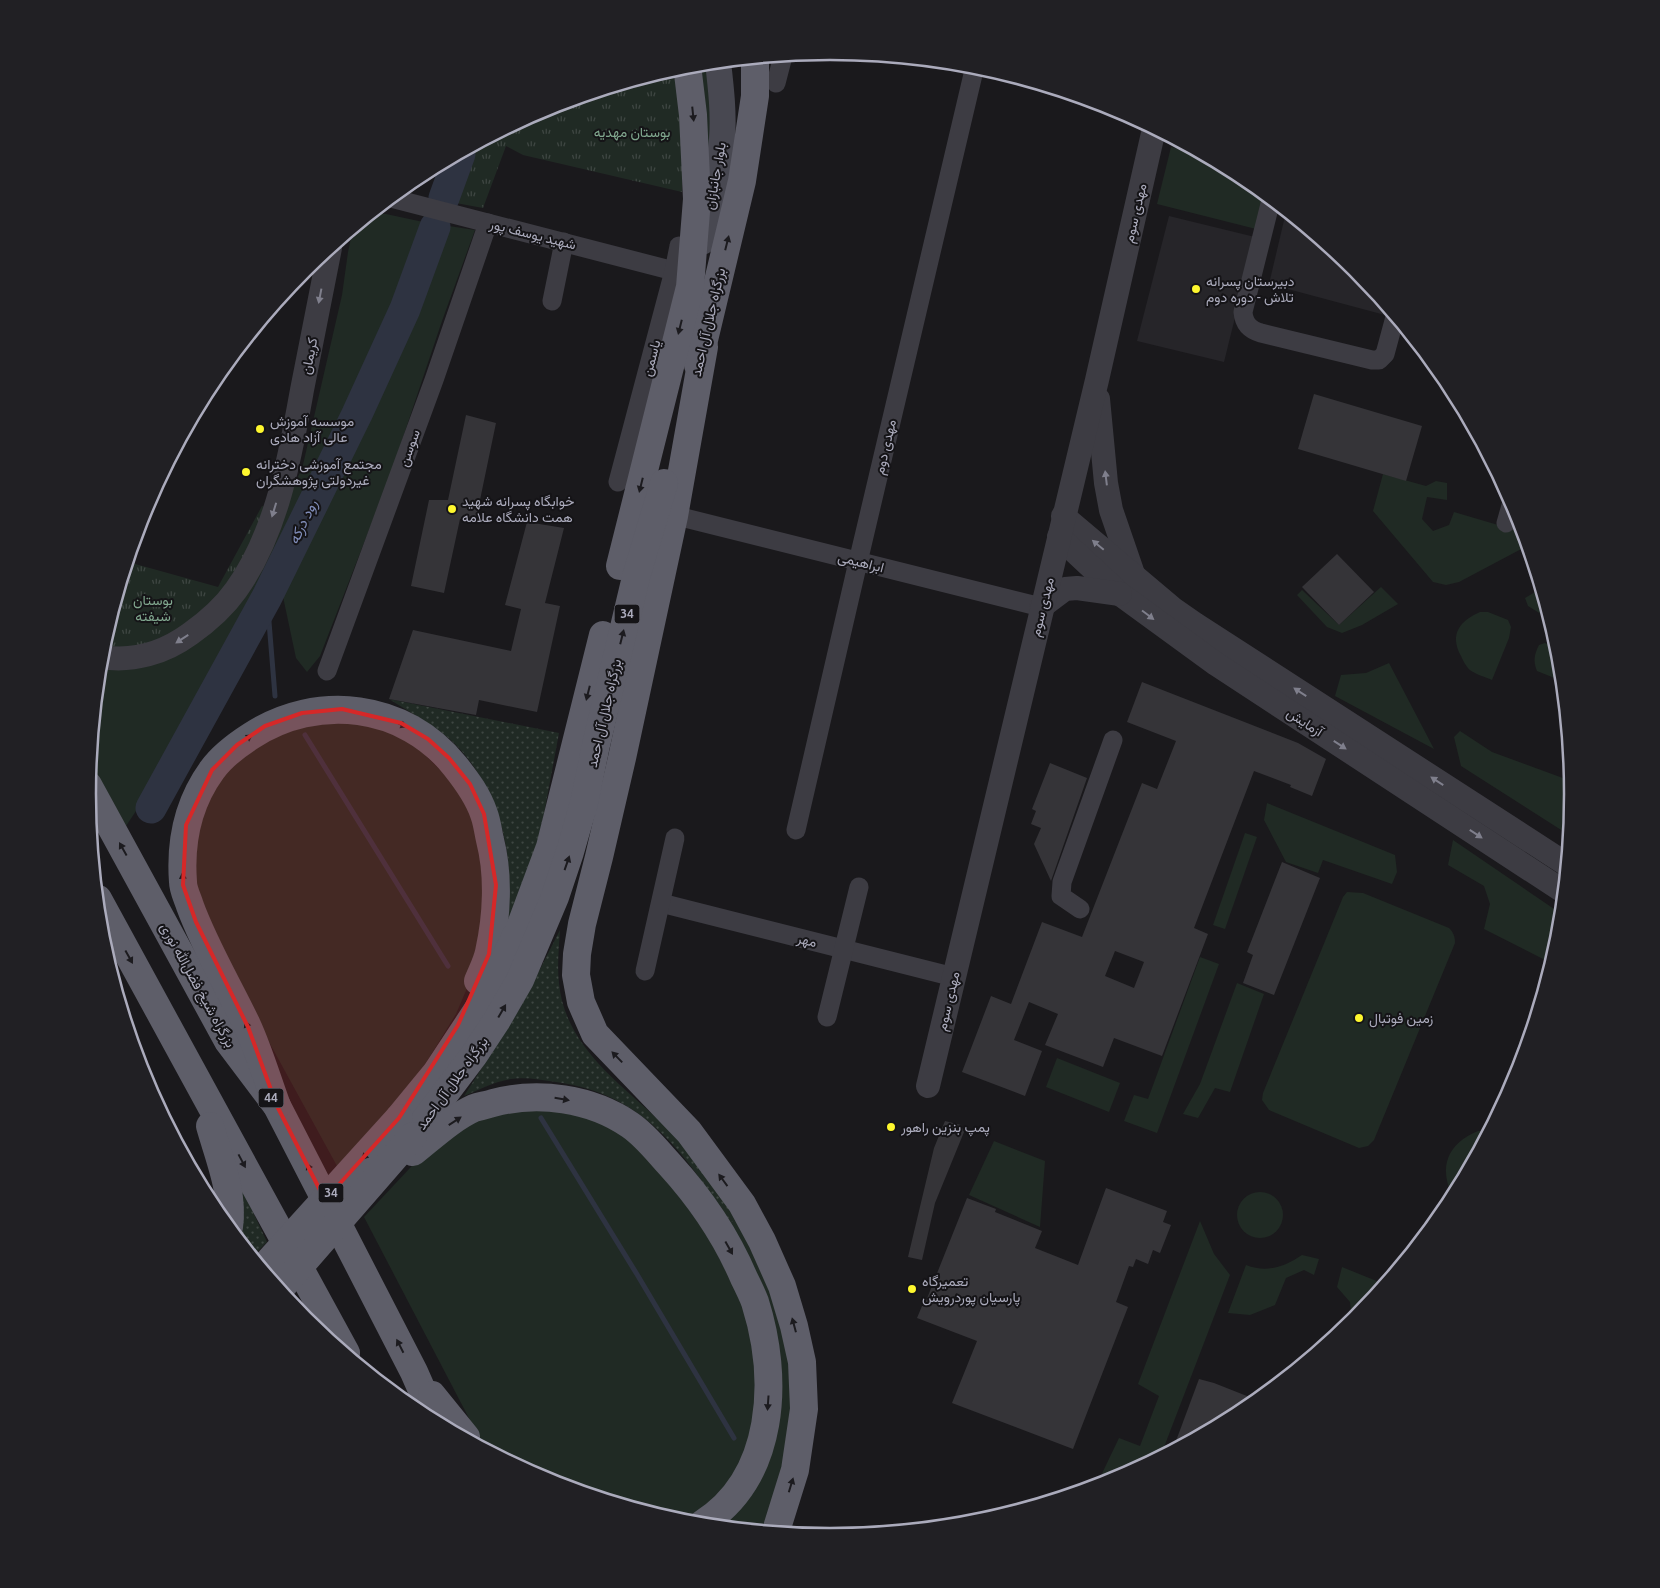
<svg xmlns="http://www.w3.org/2000/svg" width="1660" height="1588" viewBox="0 0 1660 1588" font-family="Ubuntu,Vazirmatn,sans-serif">
<style>
.built{fill:#262529}
.grass{fill:#202a24}
.park{fill:url(#park-tufts)}
.garden{fill:url(#garden-dots)}
.lines{fill:none;stroke-linecap:round;stroke-linejoin:round}
.stream{stroke:#2e3341;stroke-width:5}
.river{stroke:#2e3341;stroke-width:31}
.building{fill:#353438;fill-rule:evenodd}
.minor{stroke:#3d3c43;stroke-width:19}
.tertiary{stroke:#3d3c43;stroke-width:24}
.secondary{stroke:#484851;stroke-width:26}
.trunk{stroke:#5e5e69;stroke-width:28}
.trunk-bridge{stroke:#5e5e69;stroke-width:28}
.oneway{fill:#1c1b1f}
.oneway2{fill:#7f7f8c}
.marked{fill:#d62828;fill-opacity:0.2;stroke:#d62828;stroke-width:4;stroke-linejoin:round}
.poi-dot{fill:#fef72e;stroke:#151417;stroke-width:2}
.labels{text-anchor:middle;stroke-width:4;stroke-linejoin:round;paint-order:stroke}
.shield{fill:#151417;stroke:#7e7e8a;stroke-width:1}
.shield-label{font-size:12px;font-weight:bold;fill:#ababbc}
.park-label{font-size:14px;fill:#81a88f;stroke:#151417}
.street-label{font-size:14px;fill:#ababbc;stroke:#151417}
.poi-label{font-size:14px;fill:#ababbc;stroke:#151417;text-anchor:start}
.water-label{font-size:15px;font-style:italic;fill:#808db9;stroke:#151417}
.rim{fill:none;stroke:#ababbc;stroke-width:2.5}
</style>
<defs>
<pattern id="park-tufts" width="24" height="20" patternUnits="userSpaceOnUse" patternTransform="scale(1.25)"><rect width="24" height="20" fill="#202a24"/><path d="M3 7l-1-3M5 7V3M7 7l1-3M15 17l-1-3M17 17v-4M19 17l1-3" fill="none" stroke="#3e4642"/></pattern>
<pattern id="garden-dots" width="8" height="8" patternUnits="userSpaceOnUse" patternTransform="scale(1.25)"><rect width="8" height="8" fill="#202a24"/><path d="M2 2h.1M6 6h.1" fill="none" stroke="#3e4642" stroke-width="1.8" stroke-linecap="round"/></pattern>
</defs>
<rect width="100%" height="100%" fill="#1a191c"/>
<!-- built -->
<g class="built">
<path d="M1286 212 1355 269 1387 307 1385 315 1269 284Z"/>
<path d="M1169 216 1255 237 1224 362 1137 341Z"/>
</g>
<!-- grass -->
<g class="grass">
<path d="M713 63 707 193 701 64Z"/>
<path d="M1171 147 1201 154 1243 177 1264 194 1256 229 1157 204Z"/>
<path d="M371 214H386L428 223 408 281 300 511 270 569 144 799 126 826 90 761 100 661 174 651 292 488 302 469 342 295 348 252 351 238 356 228Z"/>
<path d="M449 226 475 230 442 321 390 476 320 656 307 672 296 658 282 592 322 504 352 451 417 309Z"/>
<path d="M1383 474 1426 486 1436 481 1447 483V500L1427 497 1422 519 1433 531 1449 525 1454 512 1515 530 1526 542 1527 546 1459 582 1446 585 1433 582 1373 511Z"/>
<path d="M1381 587 1398 604 1362 625 1342 633 1327 627 1297 595 1302 590 1339 625Z"/>
<path d="M1540 589 1549 619 1528 606 1525 598Z"/>
<path d="M1480 612H1488L1508 620 1511 627 1509 638 1492 680C1485 677 1475 674 1470 670 1466 667 1463 660 1461 656 1449 634 1460 621 1480 612Z"/>
<path d="M1545 643 1559 650 1562 681 1537 671C1533 661 1534 655 1539 645Z"/>
<path d="M1389 663 1434 749 1335 696 1341 675 1366 673Z"/>
<path d="M334 717 403 733 470 800 489 883 476 967 456 1014 429 1058 412 1083 388 1112 337 1166 263 1031 200 911 190 865 210 791 254 744Z"/>
<path d="M1460 731 1492 752 1571 781 1573 794 1569 835 1461 766 1454 737Z"/>
<path d="M1267 803 1395 855 1397 872 1392 884 1323 860 1318 873 1286 862 1264 820Z"/>
<path d="M1245 833 1257 837 1225 929 1213 925Z"/>
<path d="M1453 840 1560 913 1545 960 1484 929 1490 904 1484 886 1448 865Z"/>
<path d="M1347 892 1363 893 1449 928C1453 932 1455 936 1455 943L1374 1140 1368 1146 1359 1148 1269 1110 1262 1100 1263 1093 1343 897Z"/>
<path d="M1200 957 1219 964 1157 1133 1124 1121 1134 1095 1148 1099Z"/>
<path d="M1237 983 1264 994 1230 1092 1215 1088 1198 1118 1183 1114 1200 1084Z"/>
<path d="M1057 1058 1120 1083 1109 1112 1046 1087Z"/>
<path d="M568 1109 627 1133 692 1204 748 1314 760 1400 737 1476 686 1523 545 1480 484 1447 364 1217 424 1153 448 1135 497 1111Z"/>
<path d="M1478 1131H1488L1453 1197C1438 1167 1447 1144 1478 1131Z"/>
<path d="M994 1141 1045 1161 1040 1227 969 1195Z"/>
<circle cx="1260" cy="1215" r="23"/>
<path d="M737 1219 786 1327 793 1429 769 1531 714 1525 773 1435 729 1224Z"/>
<path d="M1200 1221 1214 1254 1230 1275 1161 1455 1114 1480 1096 1486 1119 1438 1140 1446 1159 1396 1138 1384Z"/>
<path d="M1302 1255 1319 1259 1314 1275 1304 1270 1286 1278 1275 1305 1250 1315 1228 1313 1246 1265C1267 1273 1284 1267 1302 1255Z"/>
<path d="M1342 1267 1384 1284 1352 1322 1350 1302 1337 1287Z"/>
</g>
<!-- park -->
<g class="park">
<path d="M677 68 682 155V192L523 155 506 146 483 208 456 203 476 145 546 108Z"/>
<path d="M262 506 269 509 237 581 163 645 101 650 128 562 218 587Z"/>
</g>
<!-- garden -->
<g class="garden">
<path d="M389 699 559 733 544 814 530 872 506 926C507 910 509 893 509 877 508 830 490 781 458 747 439 727 412 714 389 699Z"/>
<path d="M560 930C559 948 557 965 559 983 565 1049 625 1086 668 1129 695 1155 715 1188 737 1219L729 1224C687 1154 643 1093 556 1082 541 1080 526 1077 511 1079 495 1081 479 1090 464 1096L520 1008Z"/>
<path d="M229 1161 267 1242 253 1256 238 1237V1233Z"/>
</g>
<g class="lines">
<!-- stream -->
<g class="stream">
<path d="M267 597 275 696"/>
<path d="M305 735 448 966"/>
<path d="M541 1118 638 1276 734 1438"/>
</g>
<!-- river -->
<g class="river">
<path d="M444 198 460 154"/>
<path d="M151 808 267 597 357 414 405 309 435 227"/>
</g>
</g>
<!-- building -->
<g class="building">
<path d="M1314 394 1422 426 1406 481 1298 449Z"/>
<path d="M466 415 496 423 475 524 460 519 444 593 411 586 429 500H448Z"/>
<path d="M527 522 564 528 545 603 560 606 537 712 479 700 476 715 389 699 413 630 511 651 521 609 505 605Z"/>
<path d="M1337 554 1374 592 1339 625 1302 587Z"/>
<path d="M1142 682 1298 743 1326 759 1312 796 1290 787 1291 785 1254 771 1194 928 1208 934 1162 1056 1114 1038 1103 1067 1045 1045 1058 1014 1029 1002 1014 1040 1042 1051 1025 1096 962 1072 991 996 1011 1004 1042 922 1082 937 1142 783 1157 789 1176 741 1127 722ZM1115 951 1144 962 1134 988 1105 976Z"/>
<path d="M1050 763 1087 778 1051 881 1034 844 1041 828 1031 824 1036 811 1032 809Z"/>
<path d="M1282 862 1320 878 1274 995 1243 983 1253 955 1247 952Z"/>
<path d="M945 1121 961 1125 964 1132 935 1203 922 1260 908 1257 934 1148Z"/>
<path d="M1106 1188 1167 1211 1163 1222 1171 1225 1160 1253 1153 1250 1148 1264 1136 1259 1133 1267 1129 1266 1116 1302 1128 1307 1073 1449 952 1403 977 1341 917 1318 922 1306H924L967 1198 996 1209 995 1212 1042 1231 1035 1248 1078 1265Z"/>
<path d="M1199 1379 1214 1383 1257 1400 1242 1412 1173 1449Z"/>
</g>
<g class="lines">
<!-- minor -->
<g class="minor">
<path d="M776 83 783 56"/>
<path d="M391 198 674 271"/>
<path d="M1271 200 1243 312C1244 324 1250 330 1261 333L1372 360H1379L1385 354 1395 317"/>
<path d="M552 301 564 242"/>
<path d="M618 482 674 271 679 246 677 259"/>
<path d="M681 517 1041 607"/>
<path d="M1506 523 1512 502"/>
<path d="M327 671 434 380 488 223"/>
<path d="M796 830 858 562 975 66"/>
<path d="M661 903 954 977"/>
<path d="M1080 909 1061 896 1062 882 1113 740"/>
<path d="M645 971 675 838"/>
<path d="M827 1017 859 887"/>
</g>
<!-- tertiary -->
<g class="tertiary">
<path d="M1098 399 1106 483 1111 510 1133 574"/>
<path d="M1063 516 1172 608 1195 624 1566 864"/>
<path d="M1059 537 1120 594 1216 664 1563 891"/>
<path d="M1041 607 1065 589 1077 588 1120 594"/>
<path d="M101 657C133 662 164 653 190 634 207 622 224 607 236 590 277 533 290 457 302 390 311 343 321 295 330 248"/>
<path d="M928 1086 1097 380 1154 129"/>
</g>
<!-- secondary -->
<path class="secondary" d="M702 242C710 208 719 174 722 139 724 114 721 88 718 62"/>
<!-- trunk -->
<g class="trunk">
<path d="M704 347 674 516 622 758 599 857 582 924 577 954 576 975 581 1002 595 1034 689 1132 742 1204 762 1241 782 1286 794 1326 802 1362 804 1409 795 1470 776 1531"/>
<path d="M698 365 742 181 755 96V59"/>
<path d="M620 566 690 287 697 199 693 115 687 65"/>
<path d="M88 785 228 1041 277 1106 414 1372 436 1422"/>
<path d="M98 899 346 1353"/>
<path d="M277 1106C267 1079 259 1051 247 1025 228 985 205 947 190 906 188 899 183 890 183 882 180 842 188 803 212 770 222 756 237 745 251 736 317 693 405 703 455 766 467 781 478 796 484 814 487 822 488 831 490 840 499 875 497 916 489 952 487 962 482 971 478 981"/>
<path d="M399 1118 436 1073 482 1003 519 930 550 847 603 635"/>
<path d="M210 1126C219 1158 234 1193 229 1227"/>
<path d="M413 1136 474 1055 497 1020 520 980 555 897 570 852 584 803 596 745 636 577 664 483"/>
<path d="M413 1152C432 1137 452 1118 474 1108 480 1106 487 1105 493 1103 538 1091 591 1098 630 1125 646 1136 657 1151 670 1165 701 1199 726 1236 744 1278 748 1286 752 1294 755 1302 779 1378 776 1477 702 1524"/>
<path d="M432 1395 466 1437"/>
</g>
<!-- trunk-bridge -->
<g class="trunk-bridge">
<path d="M263 1268 399 1118"/>
<path d="M280 1289 413 1136"/>
</g>
</g>
<!-- one-way arrows -->
<defs><path id="oneway-solid" d="M-6-.8H1V-3.2L6.5 0L1 3.2V.8H-6Z" transform="scale(1.25)"/></defs>
<g class="oneway">
<use href="#oneway-solid" transform="translate(693 114) rotate(84)"/>
<use href="#oneway-solid" transform="translate(727 243) rotate(-76)"/>
<use href="#oneway-solid" transform="translate(680 327) rotate(104)"/>
<use href="#oneway-solid" transform="translate(641 485) rotate(104)"/>
<use href="#oneway-solid" transform="translate(622 637) rotate(-76)"/>
<use href="#oneway-solid" transform="translate(588 693) rotate(104)"/>
<use href="#oneway-solid" transform="translate(400 724) rotate(24)"/>
<use href="#oneway-solid" transform="translate(246 739) rotate(-33)"/>
<use href="#oneway-solid" transform="translate(123 849) rotate(-119)"/>
<use href="#oneway-solid" transform="translate(567 863) rotate(-71)"/>
<use href="#oneway-solid" transform="translate(183 880) rotate(-95)"/>
<use href="#oneway-solid" transform="translate(129 957) rotate(61)"/>
<use href="#oneway-solid" transform="translate(502 1011) rotate(-60)"/>
<use href="#oneway-solid" transform="translate(248 1028) rotate(-113)"/>
<use href="#oneway-solid" transform="translate(617 1057) rotate(-134)"/>
<use href="#oneway-solid" transform="translate(562 1099) rotate(10)"/>
<use href="#oneway-solid" transform="translate(455 1121) rotate(-33)"/>
<use href="#oneway-solid" transform="translate(367 1154) rotate(132)"/>
<use href="#oneway-solid" transform="translate(242 1161) rotate(62)"/>
<use href="#oneway-solid" transform="translate(310 1170) rotate(-117)"/>
<use href="#oneway-solid" transform="translate(723 1180) rotate(-126)"/>
<use href="#oneway-solid" transform="translate(729 1248) rotate(61)"/>
<use href="#oneway-solid" transform="translate(794 1325) rotate(-105)"/>
<use href="#oneway-solid" transform="translate(400 1346) rotate(-117)"/>
<use href="#oneway-solid" transform="translate(768 1403) rotate(94)"/>
<use href="#oneway-solid" transform="translate(791 1485) rotate(-73)"/>
</g>
<g class="oneway2">
<use href="#oneway-solid" transform="translate(320 296) rotate(101)"/>
<use href="#oneway-solid" transform="translate(1106 478) rotate(-97)"/>
<use href="#oneway-solid" transform="translate(274 510) rotate(107)"/>
<use href="#oneway-solid" transform="translate(1098 545) rotate(-140)"/>
<use href="#oneway-solid" transform="translate(1148 615) rotate(37)"/>
<use href="#oneway-solid" transform="translate(182 639) rotate(147)"/>
<use href="#oneway-solid" transform="translate(1300 692) rotate(-147)"/>
<use href="#oneway-solid" transform="translate(1340 745) rotate(33)"/>
<use href="#oneway-solid" transform="translate(1437 781) rotate(-147)"/>
<use href="#oneway-solid" transform="translate(1476 834) rotate(33)"/>
</g>
<!-- marked area -->
<path class="marked" d="M342 709 401 723 428 739 449 758 470 784 484 814 496 885 489 954 458 1025 399 1118 325 1200 277 1106 248 1027 196 922 183 885 186 825 212 770 237 745 265 726 302 713Z"/>
<!-- markers -->
<g class="poi-dot">
<circle cx="1196" cy="289" r="5"/>
<circle cx="260" cy="429" r="5"/>
<circle cx="246" cy="472" r="5"/>
<circle cx="452" cy="509" r="5"/>
<circle cx="1359" cy="1018" r="5"/>
<circle cx="891" cy="1127" r="5"/>
<circle cx="912" cy="1289" r="5"/>
</g>
<g class="labels">
<!-- shield labels -->
<g class="shield">
<rect x="614.5" y="604.5" width="25" height="19" rx="4"/>
<rect x="258.5" y="1088.5" width="25" height="19" rx="4"/>
<rect x="318.5" y="1183.5" width="25" height="19" rx="4"/>
</g>
<g class="shield-label">
<text x="627" y="618">34</text>
<text x="271" y="1102">44</text>
<text x="331" y="1197">34</text>
</g>
<!-- park labels -->
<g class="park-label">
<text x="632" y="137">بوستان مهدیه</text>
<text x="153" y="605">بوستان<tspan x="153" dy="16">شیفته</tspan></text>
</g>
<!-- street labels -->
<g class="street-label">
<text transform="translate(715 176) rotate(-80)" y="5">بلوار جانبازان</text>
<text transform="translate(1135 213) rotate(-77)" y="5">مهدی سوم</text>
<text transform="translate(533 234) rotate(14)" y="5">شهید یوسف پور</text>
<text transform="translate(708 322) rotate(-77)" y="5">بزرگراه جلال آل احمد</text>
<text transform="translate(309 356) rotate(-79)" y="5">کریمان</text>
<text transform="translate(651 358) rotate(-75)" y="5">یاسمن</text>
<text transform="translate(885 447) rotate(-77)" y="5">مهدی دوم</text>
<text transform="translate(409 448) rotate(-70)" y="5">سوسن</text>
<text transform="translate(861 562) rotate(14)" y="5">ابراهیمی</text>
<text transform="translate(1042 607) rotate(-76)" y="5">مهدی سوم</text>
<text transform="translate(604 713) rotate(-77)" y="5">بزرگراه جلال آل احمد</text>
<text transform="translate(1305 722) rotate(33)" y="5">آزمایش</text>
<text transform="translate(807 940) rotate(14)" y="5">مهر</text>
<text transform="translate(198 985) rotate(61)" y="5">بزرگراه شیخ فضل‌الله نوری</text>
<text transform="translate(948 1001) rotate(-77)" y="5">مهدی سوم</text>
<text transform="translate(452 1083) rotate(-54)" y="5">بزرگراه جلال آل احمد</text>
</g>
<!-- poi labels -->
<g class="poi-label">
<text x="1206" y="286">دبیرستان پسرانه<tspan x="1206" dy="16">تلاش - دوره دوم</tspan></text>
<text x="270" y="426">موسسه آموزش<tspan x="270" dy="16">عالی آزاد هادی</tspan></text>
<text x="256" y="469">مجتمع آموزشی دخترانه<tspan x="256" dy="16">غیردولتی پژوهشگران</tspan></text>
<text x="462" y="506">خوابگاه پسرانه شهید<tspan x="462" dy="16">همت دانشگاه علامه</tspan></text>
<text x="1369" y="1023">زمین فوتبال</text>
<text x="901" y="1132">پمپ بنزین راهور</text>
<text x="922" y="1286">تعمیرگاه<tspan x="922" dy="16">پارسیان پوردرویش</tspan></text>
</g>
<!-- water labels -->
<g class="water-label">
<text transform="translate(303 522) rotate(-64)" y="5">رود درکه</text>
</g>
</g>
<!-- crop -->
<path d="M0 0H1660V1588H0ZM96 794a734 734 0 1 1 1468 0a734 734 0 1 1-1468 0Z" fill="#212024" fill-rule="evenodd"/>
<path class="rim" d="M96 794a734 734 0 1 1 1468 0a734 734 0 1 1-1468 0Z"/>
</svg>
